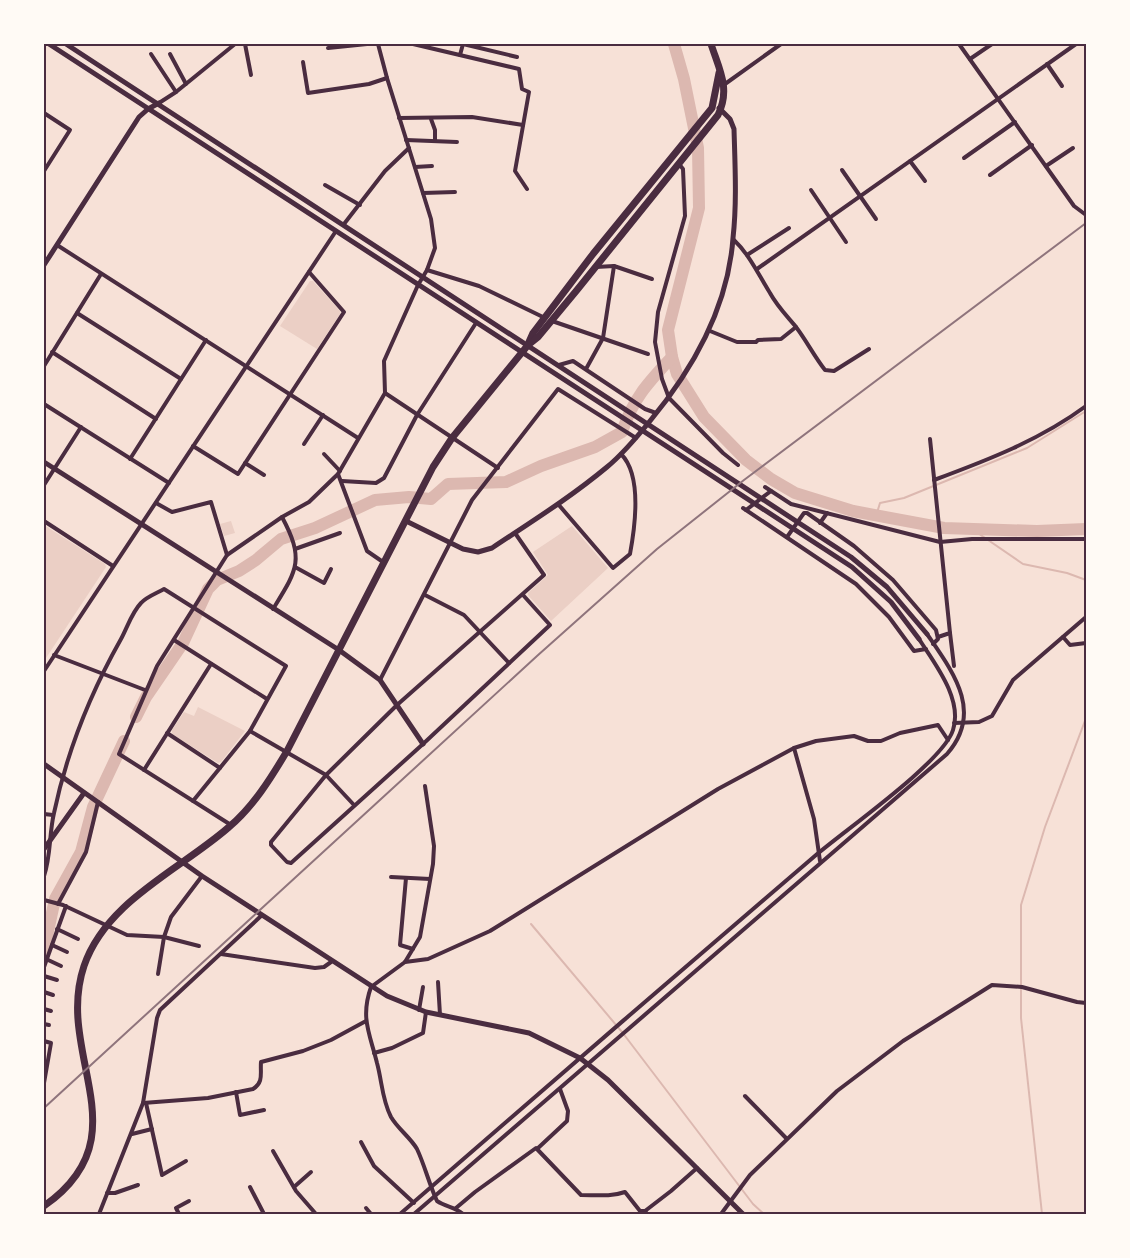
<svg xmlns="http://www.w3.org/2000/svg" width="1130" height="1258" viewBox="0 0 1130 1258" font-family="Jost,sans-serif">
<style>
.green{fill:#ebcfc5}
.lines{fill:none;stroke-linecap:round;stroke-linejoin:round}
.stream{stroke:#dcb8b0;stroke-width:2}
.river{stroke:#dcb8b0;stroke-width:12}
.minor{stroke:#4a2c40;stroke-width:4}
.tertiary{stroke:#4a2c40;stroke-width:5}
.primary{stroke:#4a2c40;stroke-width:7}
.rail{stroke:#8f747c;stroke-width:2}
.neatline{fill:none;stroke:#4a2c40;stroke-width:2}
</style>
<rect width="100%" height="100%" fill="#f7e1d7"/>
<!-- green -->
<g class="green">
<path d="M310 281H313L340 311V314L317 349 280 326Z"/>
<path d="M231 521 235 533 224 536 220 524Z"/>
<path d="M44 525 105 564 106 567 44 661Z"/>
<path d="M572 526 608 568 551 621 528 595V593L548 575 533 552Z"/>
<path d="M198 707 245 731 221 762 218 763 172 734V730L184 712 194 716Z"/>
</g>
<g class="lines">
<!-- stream -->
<g class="stream">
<path d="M876 516 880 503 904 498 1027 448 1086 411"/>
<path d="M972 529 1023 564 1067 573 1086 580"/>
<path d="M531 924 622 1032 753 1204 764 1214"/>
<path d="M1042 1214 1021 1018V905L1045 827 1086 718"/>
</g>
<!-- river -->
<g class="river">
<path d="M674 44 684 79 698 148 699 208 668 330 672 357 677 374 704 417 746 460 771 479 795 493 853 511 944 528 1037 531 1086 529"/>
<path d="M136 717 146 697 183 643 208 589 217 580 239 571 256 560 281 539 315 528 375 500 409 497 431 499 448 484 506 482 541 466 595 447 622 432C633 398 649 382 672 357"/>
<path d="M44 950 55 899 81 852 93 807 124 741"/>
</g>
<!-- minor -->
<g class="minor">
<path d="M245 44 251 75"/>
<path d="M413 44 519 69 522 89 529 92 515 171 527 189"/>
<path d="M959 44 1074 206 1086 215"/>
<path d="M328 48 367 44"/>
<path d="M151 54 176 92"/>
<path d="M170 54 186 84"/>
<path d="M460 55 463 44 517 57"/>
<path d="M970 59 992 44"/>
<path d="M303 62 308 93 369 84 387 78"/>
<path d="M1047 64 1062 86"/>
<path d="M725 84 781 44"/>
<path d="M159 103 176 92 235 44"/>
<path d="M44 113 70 130 44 171"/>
<path d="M399 118 472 117 523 125"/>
<path d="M431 119 435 130V141"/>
<path d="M406 140 457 142"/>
<path d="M964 158 1015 122"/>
<path d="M910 161 925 181"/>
<path d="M679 164 683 169 685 216 658 312 655 342 662 379 669 398 723 453 738 465"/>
<path d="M1046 166 1073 148"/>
<path d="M415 167 432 166"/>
<path d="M842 170 876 219"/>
<path d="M990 175 1032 145"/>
<path d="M325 185 360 205"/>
<path d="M811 190 846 242"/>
<path d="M423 193 455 192"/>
<path d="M344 224 385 171 409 148"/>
<path d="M733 239C750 255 758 274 770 293 777 306 787 316 796 327 806 340 814 356 825 370L834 371 869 349"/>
<path d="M57 245 358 438"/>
<path d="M747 255 789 228"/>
<path d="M596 267 614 266 652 279"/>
<path d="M757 269 1076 44"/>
<path d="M427 270 479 286 545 318"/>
<path d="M77 313 181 379"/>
<path d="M552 321 648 354"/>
<path d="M710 331 737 342H756L758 340 781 339 796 327"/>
<path d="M52 352 156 419"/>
<path d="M559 365 573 361 645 409 656 413"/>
<path d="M44 366 101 274"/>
<path d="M586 369 603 338 614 266"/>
<path d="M385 393 498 468"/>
<path d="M44 404 169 483"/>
<path d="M930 439 950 633 938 637"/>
<path d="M304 444 323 415"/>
<path d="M193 446 238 474 344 312 309 272"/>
<path d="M324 454 340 471"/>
<path d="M130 459 206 340"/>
<path d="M245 463 264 475"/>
<path d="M338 474 367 551 383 562"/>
<path d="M934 480C988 460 1040 440 1086 406"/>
<path d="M342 481 376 483 384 478 417 415 476 323"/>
<path d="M44 485 81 427"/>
<path d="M765 487 791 504 940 542 972 539H1086"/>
<path d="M156 503 172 512 211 502 227 555"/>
<path d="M558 504 613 568 630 554C635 527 642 475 621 454"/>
<path d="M743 508 856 584 889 617 914 651 926 649"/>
<path d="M746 510 771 491"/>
<path d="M44 521 113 566"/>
<path d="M820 523 827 513"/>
<path d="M515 533 544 575 397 705 326 775 271 842V845L287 862 291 863 423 744 550 625 523 595"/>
<path d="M787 537 804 513H807L854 546 893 580 936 630 938 639 933 644"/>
<path d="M295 549 340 533"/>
<path d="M295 567 324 583 331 569"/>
<path d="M425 595 464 615 509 663"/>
<path d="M273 609C297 570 305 560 282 517"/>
<path d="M950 633 954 666"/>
<path d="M1063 637 1070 645 1086 643"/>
<path d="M174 640 267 699"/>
<path d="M54 655 145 690"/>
<path d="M44 671 336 231"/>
<path d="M380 680 472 500 558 389 636 438"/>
<path d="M954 723 979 722 992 716 1013 680 1086 617"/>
<path d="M250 731 326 775 354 805"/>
<path d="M167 733 220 768"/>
<path d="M794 748 814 819 820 861"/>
<path d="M144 770 211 664"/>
<path d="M425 786 434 846 433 864 420 937 405 962 371 987C360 1018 370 1034 377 1063 382 1081 382 1100 391 1117 398 1129 410 1137 417 1149 425 1166 429 1184 437 1201 446 1207 455 1207 463 1214"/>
<path d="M44 814 53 815"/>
<path d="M231 825 119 754 157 666 227 555 282 517 309 502 338 474 385 393 384 361 418 285 427 270 435 248 431 219 387 78 378 44"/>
<path d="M44 876C51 856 49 834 54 813 67 751 90 694 121 639 127 628 132 612 141 603 146 597 157 593 164 589L286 666 250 731 193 801"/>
<path d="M391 877 430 879"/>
<path d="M406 878 400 945 413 949"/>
<path d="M44 900 63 905 127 935 164 937 199 946"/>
<path d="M58 904 86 852 98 802"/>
<path d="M57 929 78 939"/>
<path d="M52 945 67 952"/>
<path d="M221 954 315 968 324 967 331 962"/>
<path d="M46 959 61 966"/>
<path d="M405 962 428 959 490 931 718 789 794 748 816 741 854 736 868 741H881L900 733 938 725 948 740"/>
<path d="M44 967 66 906"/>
<path d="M158 974 164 937 171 917 202 876"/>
<path d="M44 976 57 980"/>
<path d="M438 982 440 1015"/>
<path d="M44 992 53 995"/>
<path d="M44 1009 51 1011"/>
<path d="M419 1010 423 987"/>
<path d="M44 1024 49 1025"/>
<path d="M44 1041 51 1043 44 1083"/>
<path d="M374 1053 392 1048 423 1033 426 1012"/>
<path d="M236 1092 240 1115 264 1110"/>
<path d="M745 1096 786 1138"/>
<path d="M143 1103 208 1098 253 1089C264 1082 260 1073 261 1062L303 1051 331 1040 366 1021"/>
<path d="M146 1103 162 1175 186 1161"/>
<path d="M132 1134 152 1129"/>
<path d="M361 1142 374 1166 414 1203"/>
<path d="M537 1149 567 1121 568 1111 560 1089"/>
<path d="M273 1151 296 1191 316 1214"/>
<path d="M250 1187 264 1214"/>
<path d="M294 1187 311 1172"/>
<path d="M107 1193H115L138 1185"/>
<path d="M366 1208 371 1214"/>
<path d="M456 1208 475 1192 536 1148 581 1195C596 1195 611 1197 625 1192L640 1211H645L647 1214"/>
<path d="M645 1211 671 1191 697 1168"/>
<path d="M99 1214 143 1103 157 1018 160 1010 261 916"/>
<path d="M179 1214 176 1208 189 1201"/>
<path d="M400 1214C538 1094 677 974 816 855 845 830 943 762 953 730 963 699 935 664 919 639"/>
<path d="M414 1214 947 754C984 712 953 672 927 634"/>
<path d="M721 1214 750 1175 837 1091 903 1041 992 985 1022 987 1077 1002 1086 1003"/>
</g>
<!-- tertiary -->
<g class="tertiary">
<path d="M49 44 852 567 891 602 919 639"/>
<path d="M66 44 851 557 887 587 927 634"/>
<path d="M44 265 139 117 148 109 159 103"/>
<path d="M44 462 339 650 380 680 423 744"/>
<path d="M406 521 463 549 478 552 492 548C531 522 571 497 607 467 623 454 637 437 650 421 694 368 728 308 733 238 737 202 735 165 734 129L730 119 719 108"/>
<path d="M44 764 202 876 387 996 426 1012 529 1033 580 1058 608 1080 743 1214"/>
<path d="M44 849 84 793"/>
</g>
<!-- primary -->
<g class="primary">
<path d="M529 342 533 333 593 254 712 108 719 73"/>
<path d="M44 1206C144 1136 54 1055 84 966 106 901 180 870 229 827 253 807 271 778 287 751L433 467 452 438 528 345 538 337 577 290 718 115C731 89 719 69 711 44"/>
</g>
<!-- rail -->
<path class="rail" d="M44 1108 537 656 657 549 744 480 1086 223"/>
</g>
<!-- border -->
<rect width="1130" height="1258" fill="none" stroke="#fffaf5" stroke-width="90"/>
<rect x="45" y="45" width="1040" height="1168" class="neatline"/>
</svg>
